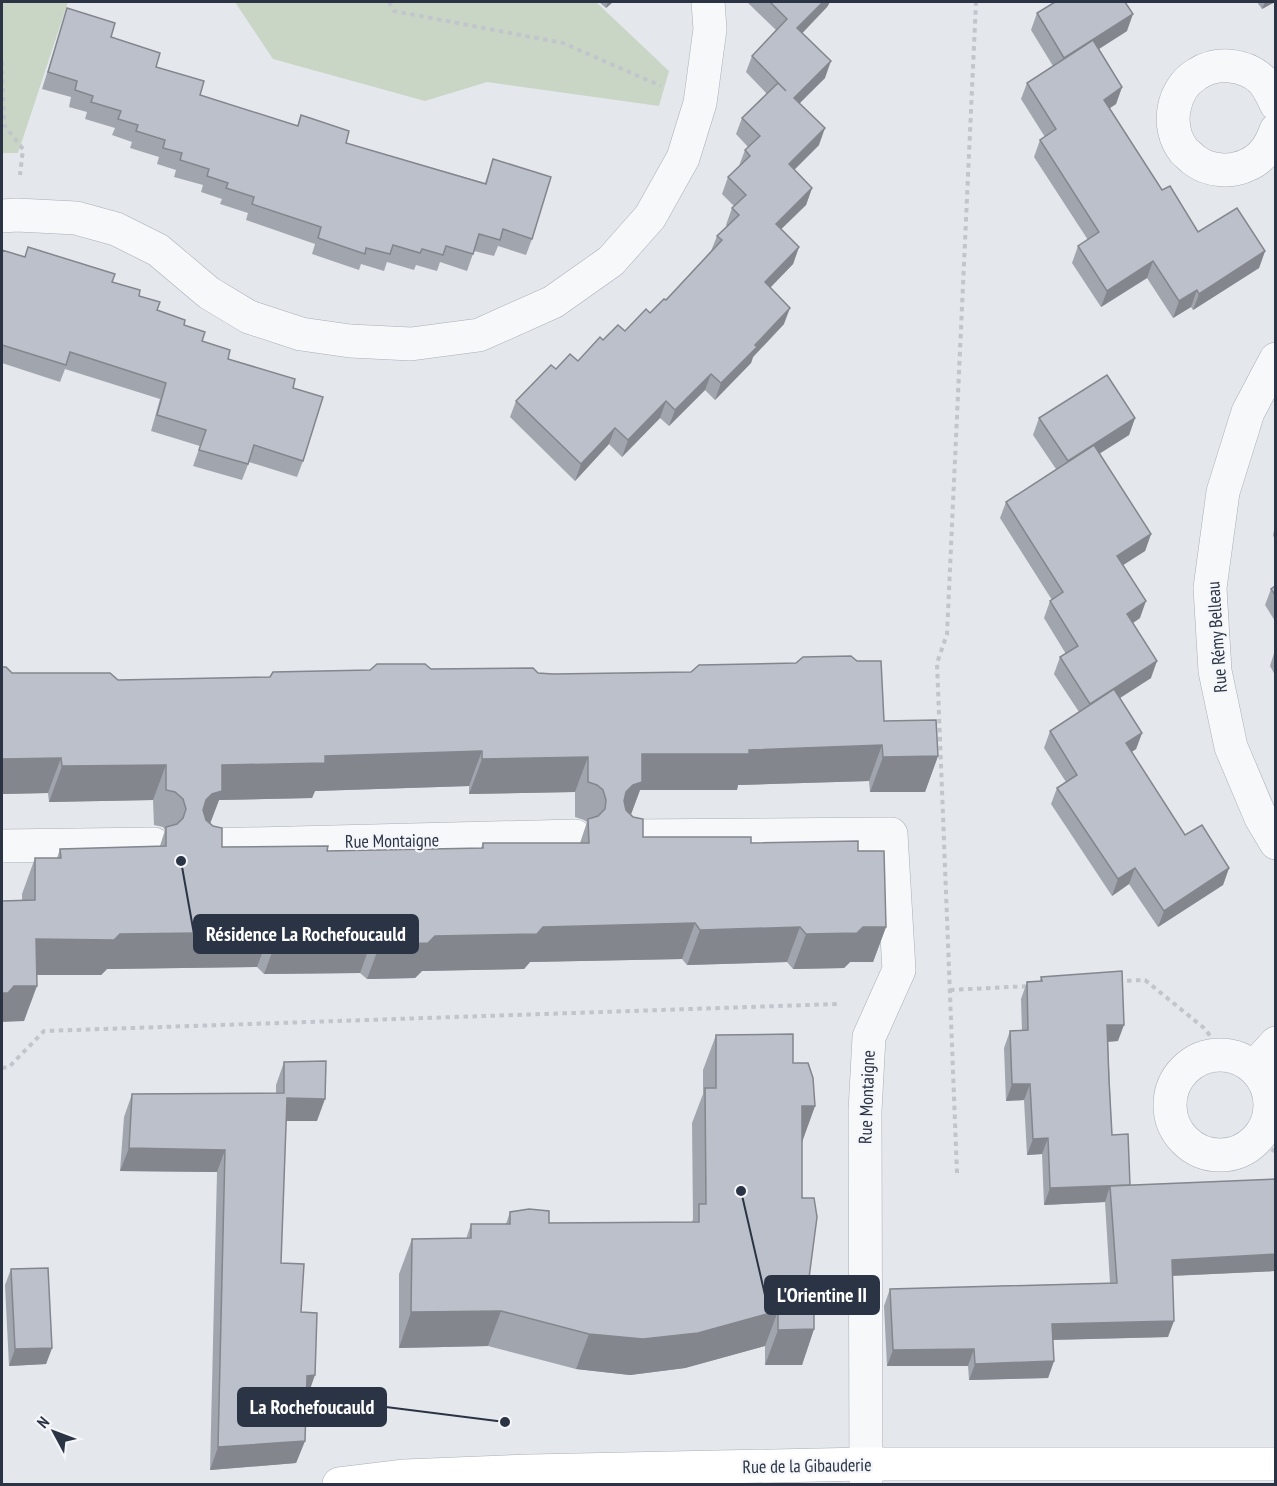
<svg xmlns="http://www.w3.org/2000/svg" width="1277" height="1486" viewBox="0 0 1277 1486" font-family="'PT Sans Narrow',sans-serif">
<style>
.garden{fill:#c9d6c5}
.lines{fill:none;stroke-linecap:round;stroke-linejoin:round}
.street-casing{stroke:#a9aeb7;stroke-width:34}
.secondary-casing{stroke:#a9aeb7;stroke-width:34}
.path{stroke:#c2c5cb;stroke-width:4;stroke-dasharray:4.5 4.5;stroke-linecap:butt}
.street{stroke:#f7f8fa;stroke-width:33}
.secondary{stroke:#fff;stroke-width:33}
.wall{fill:#a1a5ae;fill-rule:evenodd}
.shaded-wall{fill:#83868d}
.building{fill:#bbc0ca;stroke:#83868d;stroke-width:1.5;fill-rule:evenodd}
.labels{text-anchor:middle;stroke-width:4.5;stroke-linejoin:round;paint-order:stroke}
.street-label{font-size:18px;fill:#2b3445;stroke:#f4f6f9}
.leader{fill:none;stroke:#2b3445;stroke-width:2}
.callout-dot{fill:#2b3445;stroke:#f4f6f9;stroke-width:2}
.callout{fill:#2b3445;stroke:#2b3445;stroke-width:2}
.callout-label{font-size:20px;text-anchor:middle;font-weight:bold;fill:#fff}
</style>
<rect width="100%" height="100%" fill="#e4e7ec"/>
<!-- garden -->
<g class="garden">
<path d="M2 2H68L18 153H2Z"/>
<path d="M235 2H596L669 71 659 106 487 82 425 101 273 59Z"/>
</g>
<g class="lines">
<defs>
<g id="street">
<path d="M1276 104C1272 95 1268 87 1262 80 1245 64 1217 61 1197 74 1172 89 1165 127 1184 151 1187 154 1191 157 1194 160 1208 171 1231 173 1247 165 1262 159 1271 145 1276 130"/>
<path d="M2 216 17 215 76 218 116 229 158 250 209 293 249 317 301 334 350 341 411 344 479 335 553 302 611 261 650 217 683 158 700 103 710 29 708 2"/>
<path d="M1276 359 1248 412 1223 492 1210 588 1215 671 1231 747 1261 818 1276 843"/>
<path d="M630 836 891 834 899 970 869 1037 865 1111 866 1484"/>
<path d="M209 845 575 836"/>
<path d="M2 846 154 844"/>
<circle cx="1220" cy="1105" r="50"/>
<path d="M1254 1067 1276 1043"/>
</g>
<path id="secondary" d="M339 1484 405 1476 530 1471 865 1464H1276"/>
</defs>
<!-- street casing -->
<use href="#street" class="street-casing"/>
<!-- secondary casing -->
<use href="#secondary" class="secondary-casing"/>
<!-- path -->
<g class="path">
<path d="M389 2 394 11 563 43 661 86"/>
<path d="M2 61 4 125 23 149 20 175"/>
<path d="M1118 981 1145 980 1204 1028 1219 1047"/>
<path d="M950 990 1030 986"/>
<path d="M2 1068 9 1067 44 1031 837 1004"/>
<path d="M1256 1140 1276 1152"/>
<path d="M957 1173 937 663 947 634 976 2"/>
</g>
<!-- street -->
<use href="#street" class="street"/>
<!-- secondary -->
<use href="#secondary" class="secondary"/>
</g>
<!-- wall -->
<g class="wall">
<path d="M599 2H613L606 8Z"/>
<path d="M747 2H830L827 7 802 33 825 78 799 103 819 145 794 170 812 188 806 205 781 229 799 247 793 264 770 288 784 324 753 357 751 363 715 400 705 390 669 426 660 418 622 457 609 444 575 481 510 417 516 401 556 369 578 361 603 340 625 331 650 313 666 300 711 251 717 236 727 226 726 225 732 208 734 206 722 194 728 177 739 166 745 150 748 147 736 134 742 118 767 94 746 72 752 56 776 30Z"/>
<path d="M1257 2H1275L1262 9Z"/>
<path d="M67 8 156 67 200 95 297 126 301 115 346 143 485 183 493 159 532 239 526 255 498 246 494 256 474 251 467 271 440 262 437 271 416 265 414 270 387 262 384 271 361 264 359 270 312 254 315 244 246 220 248 213 220 204 222 199 201 192 203 185 174 177 176 170 157 164 159 157 130 148 132 142 112 135 115 128 85 119 87 112 69 107 71 97 42 89 62 25Z"/>
<path d="M1037 13 1127 31 1099 49 1122 87 1116 104 1110 108 1162 190 1198 232 1265 251 1259 268 1193 310 1191 307 1173 318 1147 278 1101 307 1072 263 1078 246 1088 240 1034 157 1040 140 1045 137 1021 99 1027 83 1053 66 1031 30Z"/>
<path d="M2 250 112 282 139 296 157 310 184 325 202 341 228 359 293 388 303 461 297 477 249 462 242 480 193 466 200 446 151 431 160 399 65 369 60 382 2 363Z"/>
<path d="M1039 418H1135L1129 435 1099 454 1151 534 1145 551 1122 565 1140 618 1133 623 1151 678 1120 698 1142 733 1136 749 1131 752 1185 835 1229 868 1223 885 1158 927 1129 884 1112 896 1051 804 1057 788 1066 782 1044 748 1050 731 1079 712 1054 674 1060 657 1066 654 1044 618 1050 601 1052 600 1000 518 1006 502 1056 469 1033 435Z"/>
<path d="M1275 527V540L1273 535Z"/>
<path d="M1275 586V621L1265 605 1271 589Z"/>
<path d="M1275 650V675L1270 666Z"/>
<path d="M2 667 12 673 118 680 270 677 431 669 538 673 884 721 938 756 925 792H870L869 781 738 785 737 790H640L631 814 643 837 751 843 858 851 886 927 873 962H850L844 968 793 969 787 962 687 965 682 959 530 962 524 969 422 971 415 978 367 979 360 973 264 974 257 967 107 969 101 975H36L24 1021 22 894 35 858H57L60 849 160 846 165 830 163 827 154 825 153 800 49 802 48 793 2 794ZM469 786V794L575 792V817L584 820 587 822 580 843H483L481 848 327 851 222 847 210 824 219 800 312 798 315 791Z"/>
<path d="M1041 977 1118 1041 1108 1042 1112 1135 1130 1186 1275 1179V1271L1172 1276 1168 1337 1053 1340 1054 1361 1048 1378 969 1380 968 1366H887L884 1306 890 1289 1110 1283 1105 1202 1044 1205 1042 1154 1027 1155 1024 1100 1006 1101 1004 1048 1010 1031H1022L1021 999 1027 982 1040 981Z"/>
<path d="M716 1035 793 1063 815 1106 802 1142V1198L807 1293 814 1329 802 1365H765V1346L685 1368 630 1375 576 1369 488 1346 399 1348V1274L412 1239H466L471 1224H506L510 1212 549 1223 692 1222 693 1219 692 1123 703 1094V1070Z"/>
<path d="M284 1062 317 1121H286L281 1263 301 1312 307 1398 305 1441 296 1463 210 1470 217 1172 120 1171 124 1117 132 1094 276 1093V1085Z"/>
<path d="M11 1269 52 1348 46 1364 9 1366 5 1285Z"/>
</g>
<!-- shaded-wall -->
<g class="shaded-wall">
<path d="M608 2H613L606 8Z"/>
<path d="M823 2H830L827 7 791 45 797 28Z"/>
<path d="M1265 2H1275L1262 9Z"/>
<path d="M1133 14 1127 31 1058 75 1064 58Z"/>
<path d="M831 61 825 78 788 115 794 98Z"/>
<path d="M1122 87 1116 104 1098 116 1104 100Z"/>
<path d="M825 128 819 145 783 181 789 164Z"/>
<path d="M812 188 806 205 770 240 776 224Z"/>
<path d="M799 247 793 264 759 299 765 282Z"/>
<path d="M1265 251 1259 268 1193 310 1199 294Z"/>
<path d="M1153 261 1147 278 1101 307 1107 291Z"/>
<path d="M1197 290 1191 307 1173 318 1179 301Z"/>
<path d="M790 308 784 324 753 357 751 363 715 400 721 383Z"/>
<path d="M711 374 705 390 669 426 675 410Z"/>
<path d="M666 401 660 418 622 457 628 440Z"/>
<path d="M1135 418 1129 435 1062 477 1068 461Z"/>
<path d="M615 428 609 444 575 481 581 464Z"/>
<path d="M1151 534 1145 551 1111 573 1117 556Z"/>
<path d="M1146 601 1140 618 1121 631 1127 614Z"/>
<path d="M1157 661 1151 678 1084 721 1090 704Z"/>
<path d="M1142 733 1136 749 1120 760 1126 743Z"/>
<path d="M882 745 869 781 738 785 737 790H640L630 817 620 820 626 792 642 754Z"/>
<path d="M482 751 469 786 315 791 312 798 219 800 209 826 193 836 206 800 222 765 325 756Z"/>
<path d="M938 756 925 792H870L883 757Z"/>
<path d="M588 757 575 792 469 794 482 759Z"/>
<path d="M61 758 48 793 2 794V759Z"/>
<path d="M166 765 153 800 49 802 62 766Z"/>
<path d="M1135 868 1129 884 1112 896 1118 879Z"/>
<path d="M1229 868 1223 885 1158 927 1164 911Z"/>
<path d="M695 923 682 959 530 962 524 969 422 971 415 978 367 979 380 944 435 936 543 927Z"/>
<path d="M800 927 787 962 687 965 700 930Z"/>
<path d="M863 927H886L873 962H850L844 968 793 969 806 934Z"/>
<path d="M270 932 257 967 107 969 101 975H23L36 939 120 934Z"/>
<path d="M373 937 360 973 264 974 277 939Z"/>
<path d="M14 986H37L24 1021 2 1022V993Z"/>
<path d="M1107 1025H1124L1118 1041 1101 1042Z"/>
<path d="M1012 1084H1030L1024 1100 1006 1101Z"/>
<path d="M287 1098 325 1099 317 1121H278Z"/>
<path d="M802 1106H815L802 1142 789 1141Z"/>
<path d="M1048 1138 1042 1154 1027 1155 1033 1139Z"/>
<path d="M129 1148 225 1150 217 1172 120 1171Z"/>
<path d="M1130 1185 1110 1186 1105 1202 1044 1205 1050 1188Z"/>
<path d="M1275 1254V1271L1166 1276 1172 1260Z"/>
<path d="M501 1311 488 1346 399 1348 411 1312Z"/>
<path d="M778 1311 765 1346 685 1368 630 1375 576 1369 589 1334Z"/>
<path d="M1174 1321 1168 1337 1046 1340 1052 1324Z"/>
<path d="M814 1329 802 1365H765L778 1330Z"/>
<path d="M52 1348 46 1364 9 1366 15 1349Z"/>
<path d="M974 1349 968 1366H887L893 1350Z"/>
<path d="M1054 1361 1048 1378 969 1380 975 1364Z"/>
<path d="M315 1375 307 1398V1376Z"/>
<path d="M305 1441 296 1463 210 1470 218 1447Z"/>
</g>
<!-- building -->
<g class="building">
<path d="M770 2H823L797 28 831 61 794 98 825 128 789 164 812 188 776 224 799 247 765 282 790 308 755 345 757 347 721 383 711 374 675 410 666 401 628 440 615 428 581 464 516 401 551 365 556 369 570 354 578 361 600 337 603 340 618 325 625 331 646 309 650 313 664 299 666 300 722 240 717 236 739 215 732 208 746 195 728 177 750 156 745 150 760 136 742 118 778 83 786 91 752 56 787 19Z"/>
<path d="M1055 2H1125L1133 14 1064 58 1037 13Z"/>
<path d="M67 8 115 23 111 37 160 53 156 67 204 81 200 95 298 126 301 115 349 131 346 143 486 184 493 159 551 177 532 239 503 229 500 240 479 234 473 254 446 246 443 255 422 249 420 253 393 245 390 254 366 248 365 254 318 238 321 227 252 204 254 197 226 188 228 183 207 176 209 169 180 160 182 153 163 148 165 140 136 131 138 125 118 119 121 111 91 102 93 96 75 90 77 81 48 72Z"/>
<path d="M1093 40 1122 87 1104 100 1162 190 1170 186 1198 232 1237 208 1265 251 1199 294 1197 290 1179 301 1153 261 1107 291 1078 246 1099 232 1040 140 1056 129 1027 83Z"/>
<path d="M28 247 115 274 112 282 140 290 139 296 160 302 157 310 185 320 184 325 205 332 202 341 230 350 228 359 295 379 293 388 323 397 303 461 254 445 248 464 199 450 206 430 157 415 166 383 70 352 66 365 2 345V250L25 257Z"/>
<path d="M1107 375 1135 418 1068 461 1039 418Z"/>
<path d="M1094 445 1151 534 1117 556 1146 601 1127 614 1157 661 1090 704 1060 657 1078 646 1050 601 1063 592 1006 502Z"/>
<path d="M1275 586V595L1271 589Z"/>
<path d="M851 656 857 661H881L884 721 936 720 938 756 883 757 882 745 749 750V754H642V782L633 785 626 792 624 801 626 810 633 817 643 819V837H751V843L858 841V851H884L886 927H863L857 933 806 934 800 927 700 930 695 923 543 927 537 934 435 936 428 943 380 944 373 937 277 939 270 932 120 934 114 940 36 939 37 986H14L8 993H2V901L35 900V858H61L60 849 166 846V827L177 824 183 818 186 809 183 799 175 792 166 790V765L62 766 61 758 2 759V667H6L12 673H110L118 680 270 677 273 672 370 670 377 664H425L431 669 533 668 538 673 553 674 691 672 699 665 796 663 803 657ZM482 751V759L588 757V782L597 785 603 790 606 800 605 809 598 816 588 819 589 843H483V848L327 851 328 846 222 847V828L213 826 206 820 203 810 206 800 212 794 222 791V765L325 763V756Z"/>
<path d="M1114 689 1142 733 1126 743 1185 835 1202 825 1229 868 1164 911 1135 868 1118 879 1057 788 1077 775 1050 731Z"/>
<path d="M1122 971 1124 1025H1107L1109 1080 1112 1135 1128 1134 1130 1185 1050 1188 1048 1138 1033 1139 1030 1084H1012L1010 1031 1028 1030 1027 982 1042 981 1041 977Z"/>
<path d="M793 1034V1063H808L813 1078 815 1106H802V1198H814L817 1217 807 1293H814V1329L778 1330V1311L698 1333 643 1339 589 1334 501 1311 411 1312 412 1239 471 1238V1224H510V1212L529 1209 549 1211V1223L699 1222V1204H706L705 1088H716V1035Z"/>
<path d="M326 1061 325 1099 287 1098 281 1263 304 1264 301 1312 317 1313 315 1375 307 1376 305 1441 218 1447 225 1150 129 1148 132 1094 284 1093V1062Z"/>
<path d="M1275 1179V1254L1172 1260 1174 1321 1052 1324 1054 1361 975 1364 974 1349 893 1350 890 1289 1117 1283 1110 1186Z"/>
<path d="M48 1268 52 1348 15 1349 11 1269Z"/>
</g>
<g class="labels">
<!-- street labels -->
<g class="street-label">
<text transform="translate(1217 637) rotate(-94)" y="6">Rue Rémy Belleau</text>
<text transform="translate(392 841) rotate(-1)" y="6">Rue Montaigne</text>
<text transform="translate(867 1097) rotate(-88)" y="6">Rue Montaigne</text>
<text transform="translate(807 1466) rotate(-1)" y="6">Rue de la Gibauderie</text>
</g>
</g>
<!-- callouts -->
<path class="leader" d="M181 861L194 934M741 1191L765 1295M505 1422L386 1407"/>
<g class="callout-dot">
<circle cx="181" cy="861" r="6"/>
<circle cx="741" cy="1191" r="6"/>
<circle cx="505" cy="1422" r="6"/>
</g>
<g class="callout">
<rect x="194" y="915" width="224" height="38" rx="6"/>
<rect x="765" y="1276" width="114" height="38" rx="6"/>
<rect x="238" y="1388" width="148" height="38" rx="6"/>
</g>
<g class="callout-label">
<text x="306" y="941">Résidence La Rochefoucauld</text>
<text x="822" y="1302">L'Orientine II</text>
<text x="312" y="1414">La Rochefoucauld</text>
</g>
<!-- border -->
<rect width="1277" height="1486" fill="none" stroke="#2b3445" stroke-width="6"/>
<!-- north arrow -->
<g transform="translate(54 1432) rotate(311)" stroke="#f4f6f9" stroke-width="4.5" paint-order="stroke">
<path d="M0-4.5L10 22L0 15L-10 22Z" fill="#2b3445"/>
<text y="-9" font-size="16" font-weight="bold" text-anchor="middle" fill="#2b3445">N</text>
</g>
</svg>
